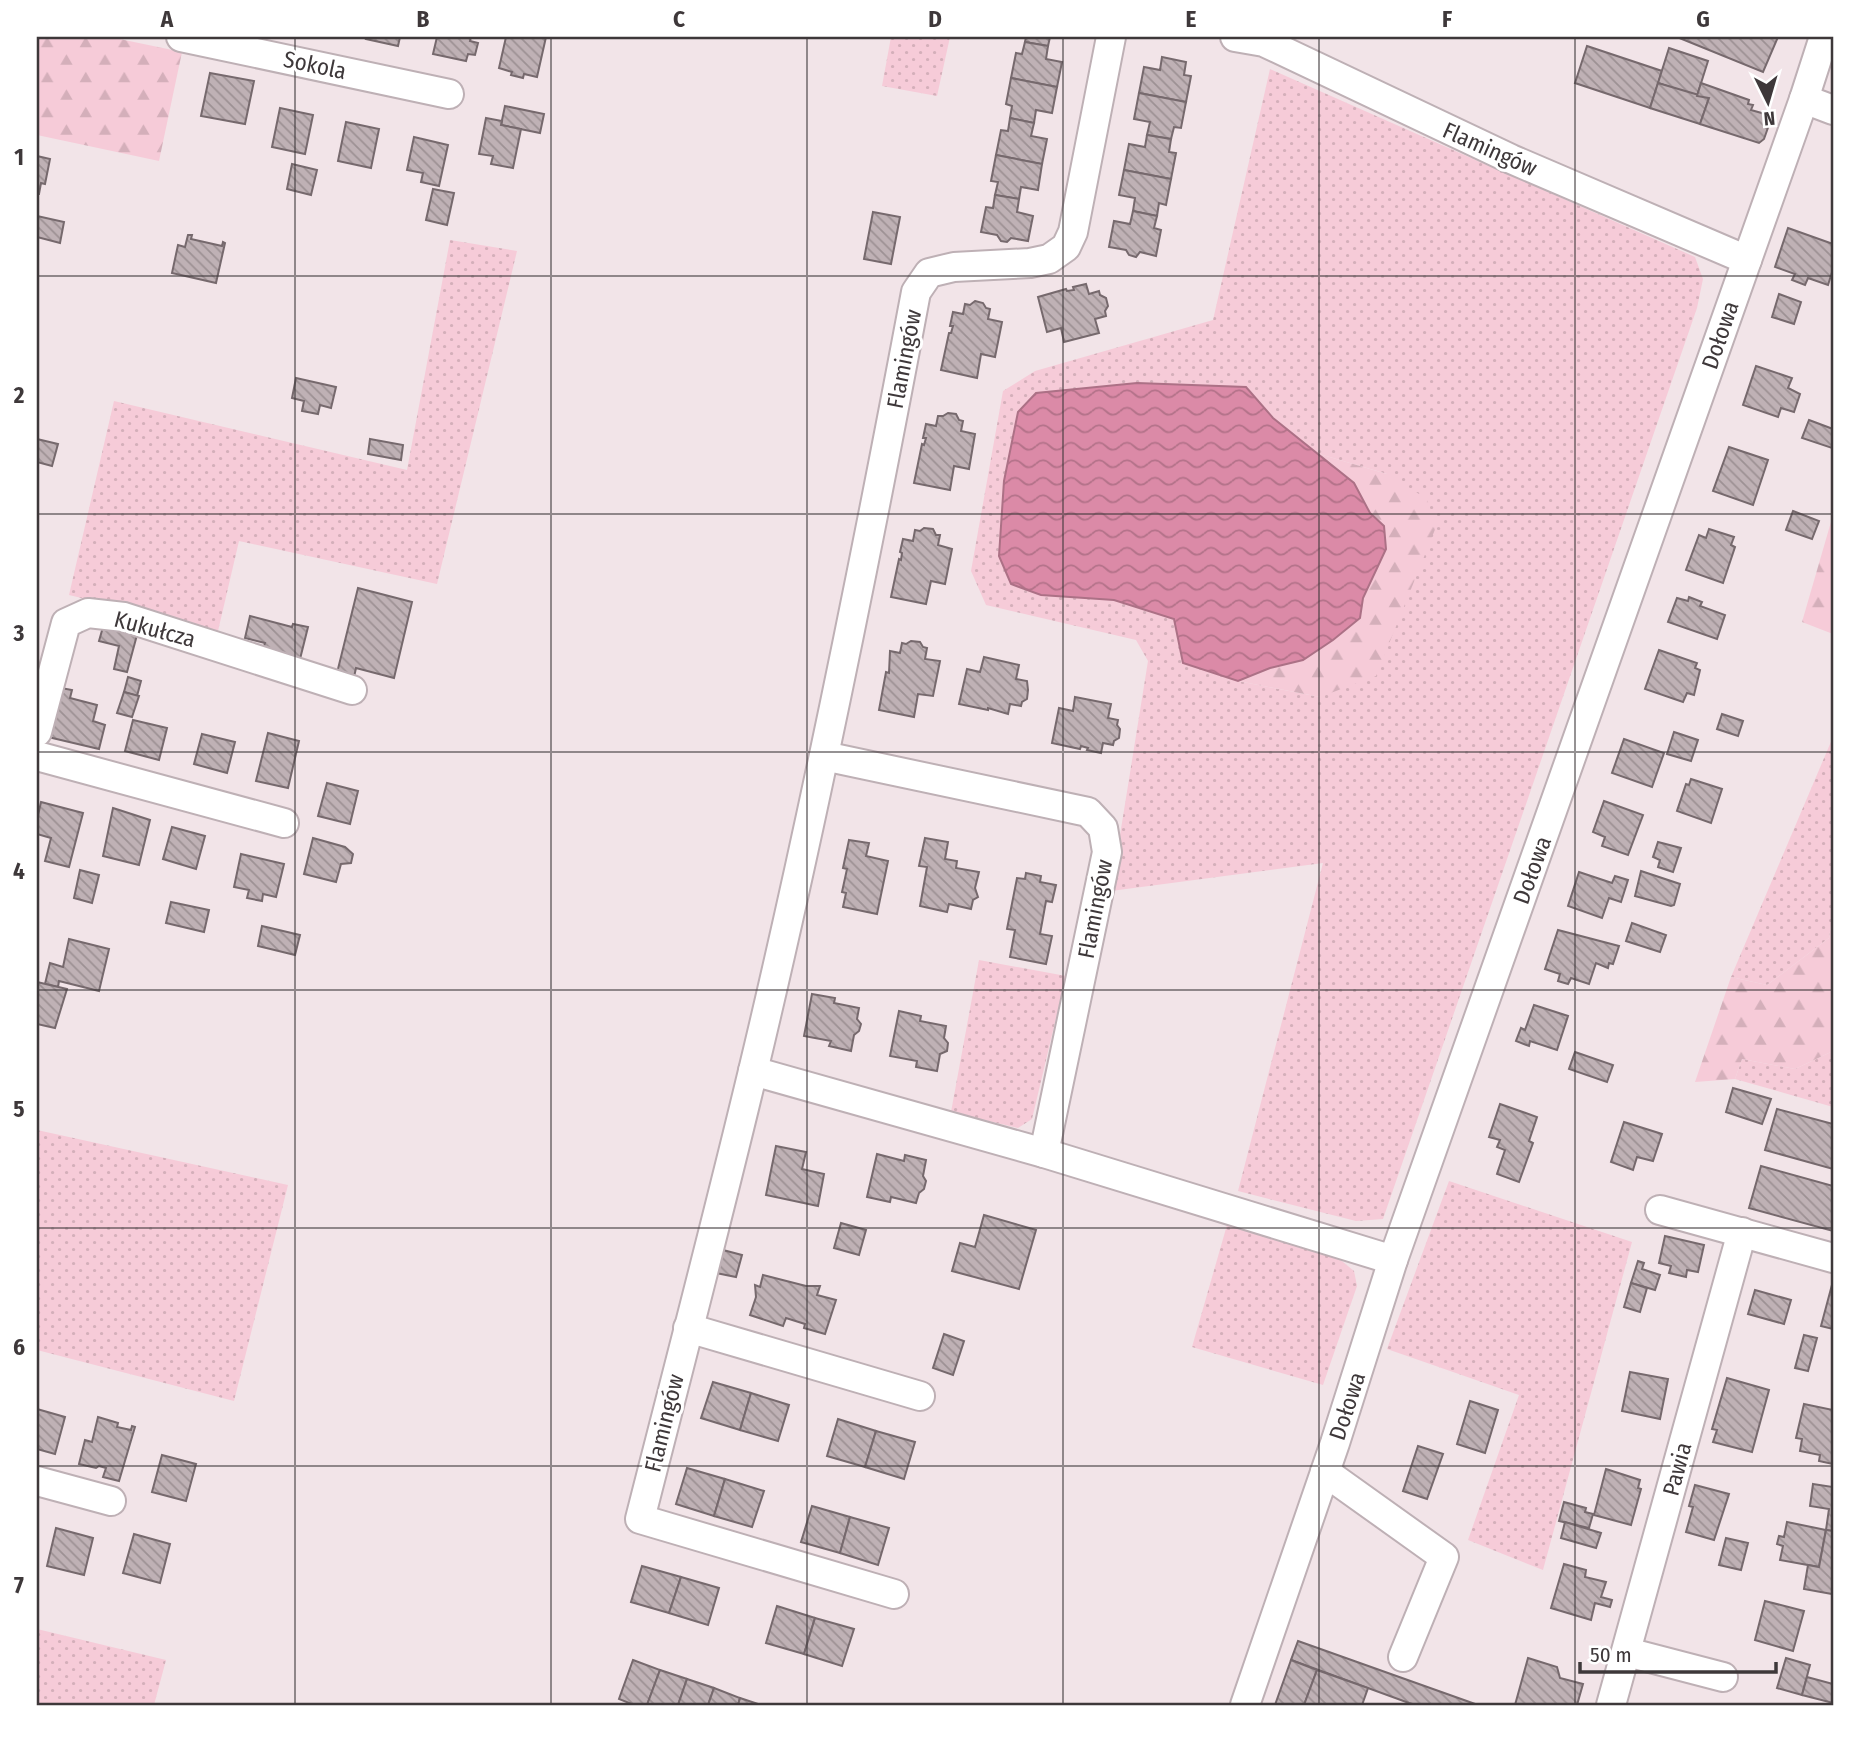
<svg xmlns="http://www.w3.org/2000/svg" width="1870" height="1742" viewBox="0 0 1870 1742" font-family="'Fira Sans Condensed',sans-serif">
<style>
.grass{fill:url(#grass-dots);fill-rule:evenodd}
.forest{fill:url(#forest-firs)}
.water{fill:url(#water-waves);stroke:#ac7186;stroke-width:2}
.building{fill:url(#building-back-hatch);stroke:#76696d;stroke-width:2}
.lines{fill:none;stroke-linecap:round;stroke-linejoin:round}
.minor-casing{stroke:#beb0b5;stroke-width:32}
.minor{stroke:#fff;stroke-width:28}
.grid{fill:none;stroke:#3e383a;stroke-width:2;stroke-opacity:0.55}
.labels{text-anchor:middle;stroke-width:6;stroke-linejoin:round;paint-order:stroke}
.street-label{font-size:23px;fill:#3e383a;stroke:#fff}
.neatline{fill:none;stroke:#3e383a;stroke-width:2.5}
.grid-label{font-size:23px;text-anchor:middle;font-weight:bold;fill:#3e383a}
</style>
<defs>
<pattern id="grass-dots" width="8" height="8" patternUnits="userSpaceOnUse" patternTransform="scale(1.75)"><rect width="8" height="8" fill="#f6cbd8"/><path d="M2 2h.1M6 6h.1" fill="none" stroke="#d4afba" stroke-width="1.8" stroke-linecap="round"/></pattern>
<pattern id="forest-firs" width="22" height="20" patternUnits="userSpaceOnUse" patternTransform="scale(1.75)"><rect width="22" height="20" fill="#f6cbd8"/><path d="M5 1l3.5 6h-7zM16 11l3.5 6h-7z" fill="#d4afba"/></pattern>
<pattern id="water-waves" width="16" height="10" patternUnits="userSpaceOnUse" patternTransform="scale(1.75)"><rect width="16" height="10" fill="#db8aa7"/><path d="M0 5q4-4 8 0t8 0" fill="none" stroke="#b37289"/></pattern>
<pattern id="building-back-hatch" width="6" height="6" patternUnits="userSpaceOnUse" patternTransform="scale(1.75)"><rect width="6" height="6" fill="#bfb1b5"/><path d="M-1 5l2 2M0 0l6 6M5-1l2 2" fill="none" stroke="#9d9194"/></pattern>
</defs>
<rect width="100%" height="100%" fill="#f2e4e8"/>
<!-- grass -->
<g class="grass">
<path d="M891 37H950L937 96 882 86Z"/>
<path d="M1270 69 1695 257 1703 279 1697 308 1383 1219 1356 1221 1238 1191 1323 863 1111 891 1148 661 1136 640 986 605 971 571 1003 391 1035 371 1213 320ZM1137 383 1246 387 1273 418 1316 453 1387 474 1320 697 1238 681 1183 663 1174 619 1114 600 1041 595 1035 393Z"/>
<path d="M450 240 517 251 437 584 239 541 218 631 69 595 114 401 407 470Z"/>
<path d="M1833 737V913L1829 938 1767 985 1731 977Z"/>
<path d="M979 960 1066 976 1032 1119 1018 1128 951 1112Z"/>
<path d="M1833 1051V1107L1735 1079 1742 1059 1795 1069Z"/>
<path d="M37 1130 288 1185 234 1401 37 1350Z"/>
<path d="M1449 1181 1632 1242 1543 1570 1468 1540 1519 1395 1387 1349Z"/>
<path d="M1227 1225 1337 1257 1354 1271 1357 1286 1323 1385 1192 1347Z"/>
<path d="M37 1629 166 1660 154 1705H37Z"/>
</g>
<!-- forest -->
<g class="forest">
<path d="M37 37H110L182 52 159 161 37 135Z"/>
<path d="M1316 453 1387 474 1427 499 1436 527 1376 676 1320 697 1238 681 1270 668 1303 659 1333 640 1359 618 1363 598 1386 549 1384 526 1370 513 1354 483Z"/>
<path d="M1833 515V634L1802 622Z"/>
<path d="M1833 913V1051L1795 1069 1742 1059 1735 1079 1695 1082 1731 977 1767 985 1829 938Z"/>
</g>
<!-- water -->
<path class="water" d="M1137 383 1246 387 1273 418 1354 483 1370 513 1384 526 1386 549 1363 598 1360 618 1333 640 1303 660 1270 668 1238 681 1183 663 1174 619 1114 600 1041 595 1011 584 999 556 1004 481 1018 412 1036 393Z"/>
<!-- building -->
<g class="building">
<path d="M367 37H400L398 46 366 39Z"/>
<path d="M437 37H471L470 41 478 43 475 55 468 54 466 61 433 54Z"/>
<path d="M506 37H546L537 77 524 74 523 78 511 75 512 72 499 68Z"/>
<path d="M1026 37H1050L1048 46 1025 42Z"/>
<path d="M1677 37H1778L1763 72Z"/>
<path d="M1025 42 1048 46 1046 59 1062 62 1057 87 1011 78 1016 53 1022 54Z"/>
<path d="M1587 46 1662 71 1650 108 1575 83Z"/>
<path d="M1669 48 1708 61 1697 96 1658 83Z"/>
<path d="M1162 57 1186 62 1184 75 1191 76 1186 102 1139 93 1144 67 1160 70Z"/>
<path d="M210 73 254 81 245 124 201 116Z"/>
<path d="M1011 78 1057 87 1052 113 1036 110 1034 123 1010 118 1012 106 1006 104Z"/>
<path d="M1658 83 1709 98 1700 124 1650 108Z"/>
<path d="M1701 83 1749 100 1748 104 1753 105 1751 110 1769 115 1770 122 1764 139 1759 143 1700 124 1709 98 1697 96Z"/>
<path d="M1139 93 1186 102 1181 128 1174 127 1171 139 1147 135 1150 122 1134 119Z"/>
<path d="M505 106 544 114 540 133 501 125Z"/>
<path d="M280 108 313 115 305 154 272 147Z"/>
<path d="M486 118 502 121 501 125 521 129 513 168 491 164 493 156 479 154Z"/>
<path d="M1010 118 1034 123 1031 136 1047 139 1042 164 996 155 1001 130 1008 131Z"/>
<path d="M346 122 379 129 371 168 338 161Z"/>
<path d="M1147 135 1171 139 1169 152 1176 153 1171 179 1124 170 1129 144 1145 147Z"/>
<path d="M414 137 448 145 439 186 421 182 423 173 407 170Z"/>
<path d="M996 155 1042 164 1038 190 1021 187 1019 199 995 195 998 182 991 181Z"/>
<path d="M37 156 50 159 45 184 41 183 39 194H37Z"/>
<path d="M292 164 317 170 311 195 287 189Z"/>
<path d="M1124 170 1171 179 1166 205 1159 203 1157 216 1133 211 1135 198 1119 195Z"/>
<path d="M433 189 454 193 447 225 426 220Z"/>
<path d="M995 195 1019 199 1017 212 1033 216 1028 241 1011 238 1007 242 1001 241 997 235 981 232 986 207 993 208Z"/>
<path d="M1133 211 1157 216 1154 228 1161 230 1156 256 1140 252 1136 257 1129 255 1126 250 1109 247 1114 221 1130 224Z"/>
<path d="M873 212 900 217 891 264 864 259Z"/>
<path d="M37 216 64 222 60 243 37 237Z"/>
<path d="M1788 228 1833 244V269L1828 285 1808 278 1805 285 1792 280 1795 274 1775 267Z"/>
<path d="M188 235H192L191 239 222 246 223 242 225 243 216 283 172 273 178 245 185 247Z"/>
<path d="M1086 284 1089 294 1099 291 1100 295 1106 298 1108 306 1105 311 1106 316 1095 319 1099 333 1064 342 1061 328 1047 332 1038 297 1066 289 1067 291 1074 290 1073 287Z"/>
<path d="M1779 294 1801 302 1794 324 1772 317Z"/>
<path d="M975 301 983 303 986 308 990 309 988 319 1002 322 995 357 981 354 977 378 941 370 949 333H951L953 326H950L953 312 963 314 965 304 970 305Z"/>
<path d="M1756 366 1792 378 1788 388 1800 394 1794 412 1781 408 1778 417 1743 405Z"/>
<path d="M296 378 336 387 331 408 320 405 318 414 302 411 304 401 292 398Z"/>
<path d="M948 413 956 414 959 420 963 421 961 431 975 434 969 469 954 466 950 490 914 483 922 444 924 445 926 438H923L926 424 936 426 938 416H943Z"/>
<path d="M1809 420 1833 429 1832 448 1802 438Z"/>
<path d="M37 439 58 444 52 466 37 462Z"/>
<path d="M370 439 403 445 401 460 368 454Z"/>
<path d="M1729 447 1768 460 1753 505 1713 491Z"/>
<path d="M1793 511 1819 521 1812 539 1786 530Z"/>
<path d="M924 528 933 529 936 535H940L938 545 952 549 945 584 931 581 926 604 891 597 899 559 901 560 902 553 900 552 903 539 913 541 915 530 920 531Z"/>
<path d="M1709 529 1734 537 1731 545 1735 547 1723 583 1686 570 1699 535 1706 538Z"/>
<path d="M358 588 412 602 394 678 356 668 354 677 337 673Z"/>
<path d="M1689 597 1702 602 1700 606 1725 615 1717 639 1668 622 1677 598 1688 601Z"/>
<path d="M250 616 292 627 293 624 308 627 299 663 262 653 265 643 245 638Z"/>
<path d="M103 627 137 635 127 672 114 669 119 646 99 641Z"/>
<path d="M911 641 920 642 923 647 927 648 925 659 940 661 933 696 918 694 914 717 879 710 886 672 889 673 890 651 900 653 902 643 906 644Z"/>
<path d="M1659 650 1697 663 1695 668 1700 670 1694 695 1687 693 1683 702 1645 689Z"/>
<path d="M984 657 1019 665 1016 679 1027 681 1028 690 1027 699 1022 702 1021 706 1010 704 1008 714 988 708V710L959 704 967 669 980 672Z"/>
<path d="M128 677 141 681 137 696 124 692Z"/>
<path d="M61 688 72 690 70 698 97 705 93 721 105 725 99 749 48 737Z"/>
<path d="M124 692 139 696 132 717 117 713Z"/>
<path d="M1075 697 1111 704 1108 718 1118 720 1117 725 1120 729 1119 738 1114 741 1113 745 1103 743 1101 753 1087 750 1088 748 1081 746 1080 749 1052 743 1059 708 1073 711Z"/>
<path d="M1722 714 1743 721 1738 736 1717 729Z"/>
<path d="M133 720 167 728 159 760 125 751Z"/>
<path d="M1674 732 1698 740 1691 761 1667 754Z"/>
<path d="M268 733 299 741 288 788 256 781Z"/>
<path d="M202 734 235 742 227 773 194 764Z"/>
<path d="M1624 739 1664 753 1652 787 1612 773Z"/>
<path d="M1691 779 1722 789 1711 823 1677 811 1686 784 1689 785Z"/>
<path d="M327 783 358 791 350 824 318 816Z"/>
<path d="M1604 801 1643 815 1628 855 1602 846 1605 837 1593 832Z"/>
<path d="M41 802 83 813 69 867 45 861 51 838 37 834V820Z"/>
<path d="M113 808 150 820 139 865 103 856Z"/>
<path d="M172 827 205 836 196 869 163 859Z"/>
<path d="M313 838 345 847 353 854 351 863 341 864 336 882 304 874Z"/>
<path d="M925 838 948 842 945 859 957 861 956 868 979 872 975 888 978 897 973 900 971 909 949 904 947 912 920 906 927 867 919 866Z"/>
<path d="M849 840 869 843 866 856 888 861 877 914 843 907 846 893 842 892 847 869 843 868Z"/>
<path d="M1658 842 1681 848 1673 872 1658 867 1660 860 1653 857Z"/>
<path d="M241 854 284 864 276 897 263 894 262 901 247 898 249 890 234 887Z"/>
<path d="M80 870 99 875 92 903 74 898Z"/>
<path d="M1641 871 1680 884 1674 905 1671 906 1635 896Z"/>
<path d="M1579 872 1612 883 1615 876 1628 880 1621 902 1609 898 1602 918 1568 906Z"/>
<path d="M1026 873 1041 876 1040 882 1056 885 1052 902 1046 901 1040 934 1052 936 1046 964 1010 957 1015 930 1007 929 1017 878 1025 879Z"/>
<path d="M171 902 209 910 204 932 166 923Z"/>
<path d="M1632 923 1666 935 1660 952 1626 941Z"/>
<path d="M262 926 300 935 295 955 258 946Z"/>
<path d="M1558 930 1619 946 1613 964 1609 963 1608 968 1596 963 1589 984 1571 978 1568 984 1558 981 1560 974 1545 969Z"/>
<path d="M69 939 109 949 99 991 59 981 58 987 45 984 50 963 63 967Z"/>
<path d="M37 982 67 989 55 1028 37 1024Z"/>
<path d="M812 994 835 998 834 1003 859 1008 857 1019 861 1024 859 1031 854 1035 851 1051 829 1046 831 1041 804 1036Z"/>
<path d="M1534 1005 1568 1016 1557 1050 1530 1041 1529 1046 1516 1041 1521 1028 1525 1030Z"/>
<path d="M899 1011 921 1016 920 1021 946 1026 944 1038 948 1043 947 1051 940 1054 937 1071 916 1067 917 1061 890 1056Z"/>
<path d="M1575 1052 1613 1065 1607 1082 1569 1069Z"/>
<path d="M1733 1088 1771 1099 1762 1124 1726 1112Z"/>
<path d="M1500 1104 1537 1117 1529 1141 1533 1143 1519 1182 1497 1174 1505 1150 1497 1147 1500 1140 1489 1137Z"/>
<path d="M1777 1109 1833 1124V1169L1765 1150Z"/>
<path d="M1624 1122 1662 1134 1653 1161 1637 1157 1633 1170 1611 1162Z"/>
<path d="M776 1146 806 1152 802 1169 824 1174 818 1206 766 1195Z"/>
<path d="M877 1154 904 1161 905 1155 926 1160 923 1176 926 1181 924 1189 919 1193 916 1203 891 1197 890 1202 867 1197Z"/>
<path d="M1761 1166 1833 1186V1231L1749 1208Z"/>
<path d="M984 1215 1036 1230 1019 1289 952 1271 960 1243 975 1247Z"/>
<path d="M841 1223 866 1230 859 1255 834 1248Z"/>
<path d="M1665 1236 1704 1245 1698 1272 1687 1270 1686 1277 1669 1273 1671 1266 1659 1263Z"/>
<path d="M723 1250 742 1255 736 1277 716 1273Z"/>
<path d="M1638 1261 1644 1263 1642 1269 1660 1275 1655 1290 1631 1283Z"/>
<path d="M763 1275 806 1286H820L817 1295 836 1300 825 1334 804 1328 805 1324 786 1318 783 1326 750 1315 756 1297 755 1285 760 1287Z"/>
<path d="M1833 1281V1329L1821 1326Z"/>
<path d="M1631 1283 1647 1288 1640 1312 1624 1307Z"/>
<path d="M1755 1290 1791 1300 1784 1324 1748 1314Z"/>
<path d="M944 1334 964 1341 953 1375 933 1368Z"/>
<path d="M1804 1335 1817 1338 1808 1371 1795 1368Z"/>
<path d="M1630 1372 1668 1379 1660 1419 1622 1411Z"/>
<path d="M1727 1378 1769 1390 1752 1452 1713 1442 1717 1430 1712 1429Z"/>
<path d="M713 1382 751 1393 740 1430 701 1418Z"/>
<path d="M751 1393 789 1405 778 1441 740 1430Z"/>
<path d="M1470 1401 1498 1410 1485 1453 1457 1444Z"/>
<path d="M1804 1404 1833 1410V1464L1819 1461 1820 1455 1800 1451 1802 1439 1796 1438Z"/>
<path d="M37 1409 65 1417 55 1454 37 1449Z"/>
<path d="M98 1417 118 1423 117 1427 131 1430 132 1426 135 1427 119 1481 103 1477 106 1468 99 1466 96 1468 79 1464 85 1440 92 1442Z"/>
<path d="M838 1419 876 1431 865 1467 827 1456Z"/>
<path d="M876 1431 915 1442 904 1479 865 1467Z"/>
<path d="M1418 1446 1443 1454 1427 1499 1403 1491Z"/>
<path d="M162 1455 196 1464 186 1501 152 1492Z"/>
<path d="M687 1468 725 1479 714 1516 676 1504Z"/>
<path d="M1606 1469 1640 1480 1638 1488 1641 1489 1631 1525 1594 1515Z"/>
<path d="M725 1479 764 1491 752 1527 714 1516Z"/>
<path d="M1813 1484 1833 1487V1531L1826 1530 1829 1509 1810 1506Z"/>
<path d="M1695 1485 1729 1494 1714 1540 1686 1532 1693 1507 1689 1506Z"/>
<path d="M1564 1502 1586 1508 1585 1512 1593 1514 1589 1528 1559 1521Z"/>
<path d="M812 1506 850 1517 840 1553 801 1542Z"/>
<path d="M850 1517 889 1528 878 1565 840 1553Z"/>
<path d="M1565 1522 1601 1533 1596 1548 1561 1538Z"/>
<path d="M1787 1522 1826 1530 1819 1567 1780 1560 1783 1546 1777 1544 1779 1536 1784 1537Z"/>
<path d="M56 1528 93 1538 84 1575 47 1566Z"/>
<path d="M1826 1530 1833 1531 1832 1594 1804 1589 1808 1565 1819 1567Z"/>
<path d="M134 1534 170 1544 160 1583 123 1573Z"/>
<path d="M1726 1538 1748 1543 1741 1570 1719 1565Z"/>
<path d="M1564 1564 1586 1570 1585 1577 1606 1582 1601 1597 1612 1600 1610 1607 1595 1603 1591 1620 1551 1608Z"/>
<path d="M642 1566 681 1577 669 1613 631 1602Z"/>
<path d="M681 1577 719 1588 708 1625 669 1613Z"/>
<path d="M1765 1601 1804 1611 1793 1651 1755 1640Z"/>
<path d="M777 1606 815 1618 804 1654 766 1643Z"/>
<path d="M815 1618 854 1629 842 1666 804 1654Z"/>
<path d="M1298 1641 1478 1705H1416L1409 1703 1291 1660Z"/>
<path d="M1528 1658 1557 1667 1560 1678 1583 1684 1577 1705H1515Z"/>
<path d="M1786 1658 1810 1665 1802 1695 1777 1688Z"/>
<path d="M633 1660 660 1670 647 1705H634L619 1699Z"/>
<path d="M1291 1660 1317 1670 1304 1705H1275Z"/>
<path d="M660 1670 687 1679 678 1705H647Z"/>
<path d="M1317 1670 1368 1688 1362 1705H1304Z"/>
<path d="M1807 1677 1833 1684V1703L1802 1695Z"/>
<path d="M687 1679 714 1688 708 1705H678Z"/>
<path d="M714 1688 740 1698 738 1705H708Z"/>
<path d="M740 1698 761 1705H738Z"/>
</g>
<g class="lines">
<defs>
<g id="minor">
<path d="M181 37 449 94"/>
<path d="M1235 37 1264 42 1511 159 1747 260"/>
<path d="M1804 99 1833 110"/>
<path d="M37 732 66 623 88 613 124 617 352 690"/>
<path d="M37 756 284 823"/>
<path d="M824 756 1088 812 1103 828 1107 852 1044 1153"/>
<path d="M753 1071 1044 1153 1393 1260"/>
<path d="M1660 1210 1833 1258"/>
<path d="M688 1328 920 1396"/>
<path d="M1325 1472 1444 1557 1403 1657"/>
<path d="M37 1481 111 1501"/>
<path d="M894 1594 640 1519C678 1370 717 1221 753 1071 815 813 867 553 916 292L929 273 954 267 1030 263 1049 259 1066 247 1073 232 1111 37"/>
<path d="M1627 1652 1723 1677"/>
<path d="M1245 1705 1335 1443 1393 1260 1804 99 1824 37"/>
<path d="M1611 1705 1742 1232"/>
</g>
</defs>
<!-- minor casing -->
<use href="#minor" class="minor-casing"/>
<!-- minor -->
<use href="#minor" class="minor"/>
</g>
<!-- grid -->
<path class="grid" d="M295 37V1705M551 37V1705M807 37V1705M1063 37V1705M1319 37V1705M1575 37V1705M37 276H1833M37 514H1833M37 752H1833M37 990H1833M37 1228H1833M37 1466H1833"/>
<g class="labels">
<!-- street labels -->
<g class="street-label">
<text transform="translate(315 65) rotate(12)" y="8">Sokola</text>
<text transform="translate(1490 149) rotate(24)" y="8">Flamingów</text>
<text transform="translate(1720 335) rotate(-71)" y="8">Dołowa</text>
<text transform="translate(904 359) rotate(-79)" y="8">Flamingów</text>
<text transform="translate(155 629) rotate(15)" y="8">Kukułcza</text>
<text transform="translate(1532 870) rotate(-70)" y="8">Dołowa</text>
<text transform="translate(1095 909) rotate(-79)" y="8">Flamingów</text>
<text transform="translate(1347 1406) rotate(-72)" y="8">Dołowa</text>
<text transform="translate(664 1423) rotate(-76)" y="8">Flamingów</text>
<text transform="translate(1677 1469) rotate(-75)" y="8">Pawia</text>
</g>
</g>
<!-- border -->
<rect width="1870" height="1742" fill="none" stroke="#ffffff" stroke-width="77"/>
<!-- north arrow -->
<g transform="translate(1768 102) rotate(175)" stroke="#ffffff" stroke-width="5" paint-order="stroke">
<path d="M0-5L12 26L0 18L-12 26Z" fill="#3e383a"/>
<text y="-10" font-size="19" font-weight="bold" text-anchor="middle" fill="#3e383a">N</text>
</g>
<!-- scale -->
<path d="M1580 1662v10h196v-10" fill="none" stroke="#3e383a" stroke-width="3.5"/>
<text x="1590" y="1662" font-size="21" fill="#3e383a" stroke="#ffffff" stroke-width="5" paint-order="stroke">50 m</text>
<rect x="38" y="38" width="1794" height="1666" class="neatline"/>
<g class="grid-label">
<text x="167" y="27">A</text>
<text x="423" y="27">B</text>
<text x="679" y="27">C</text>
<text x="935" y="27">D</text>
<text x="1191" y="27">E</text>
<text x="1447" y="27">F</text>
<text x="1703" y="27">G</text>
<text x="19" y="165">1</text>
<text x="19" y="403">2</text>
<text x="19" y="641">3</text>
<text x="19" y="879">4</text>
<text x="19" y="1117">5</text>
<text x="19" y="1355">6</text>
<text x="19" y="1593">7</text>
</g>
</svg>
